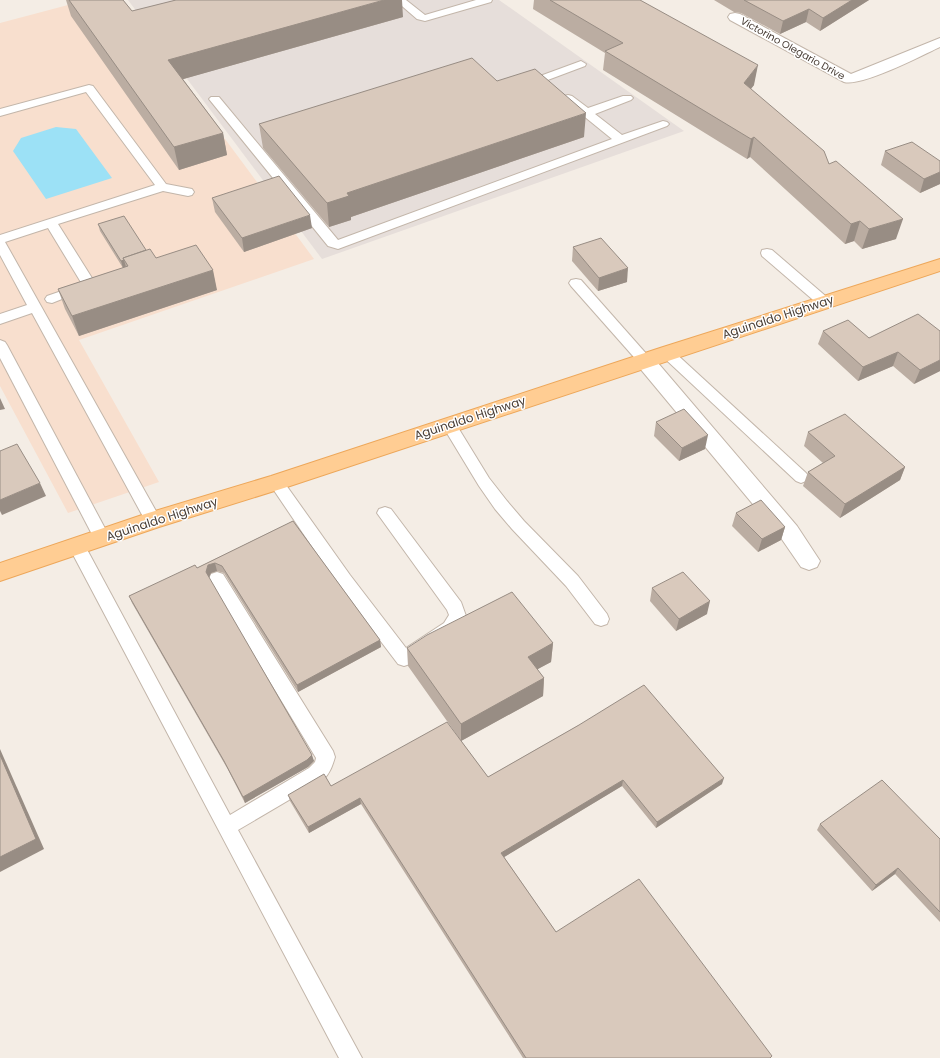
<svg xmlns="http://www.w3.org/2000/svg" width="940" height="1058" viewBox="0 0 940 1058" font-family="Poppins,sans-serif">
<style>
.commercial{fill:#f8dfce}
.industrial{fill:#e6deda}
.water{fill:#9ce1f6}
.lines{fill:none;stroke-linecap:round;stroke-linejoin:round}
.service-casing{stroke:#c3b6aa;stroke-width:2}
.minor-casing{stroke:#c3b6aa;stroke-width:2}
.primary-casing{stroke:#eda75a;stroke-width:2}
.service{fill:#fff;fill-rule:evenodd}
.minor{fill:#fff;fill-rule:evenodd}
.primary{fill:#ffcd93;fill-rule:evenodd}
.wall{fill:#bbada2}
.shaded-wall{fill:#988d84}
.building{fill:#d9c9bc;stroke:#988d84}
.labels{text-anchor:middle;stroke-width:3;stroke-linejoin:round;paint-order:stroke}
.far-street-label{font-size:10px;fill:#473c34;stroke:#fff}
.street-label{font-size:12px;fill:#473c34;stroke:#fff}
</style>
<rect width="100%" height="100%" fill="#f4ede5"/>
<!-- commercial -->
<path class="commercial" d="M87 0H122L314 259 79 340 159 482 68 513 0 386V23Z"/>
<!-- industrial -->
<path class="industrial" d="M128 0H499L684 131 322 259Z"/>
<!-- water -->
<path class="water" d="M56 127 76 129 112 178 46 199 13 151 21 138Z"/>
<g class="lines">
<defs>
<g id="service">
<path d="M395 0H406L425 15 476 0H492L491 2 425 21 417 19Z"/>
<path d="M581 61 586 64 585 66 529 87H521L519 85 521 83Z"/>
<path d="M89 85 93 86 166 184 192 189 194 192 192 195 188 196 163 191 58 224 97 286 95 289H87L52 303 47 302 45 299 47 296 82 284 48 228 5 242 161 520 159 524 153 526 147 524 32 313 0 324V314L27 305 0 255V235L155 185 86 92 0 116V109Z"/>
<path d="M568 95 572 96 588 108 623 96H631L633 98 631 100 595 114 622 135 663 121 667 122 669 124 667 126 338 249 328 246 209 99 211 97H219L338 240 612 139 564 100 562 98 564 96Z"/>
<path d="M767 249 772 250 829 299 831 302 829 305 824 306 819 305 762 256 761 253 762 250Z"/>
<path d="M576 279 581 280 650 358 652 361 650 364 645 366 640 364 571 286 569 283 571 280Z"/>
<path d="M0 340 5 342 7 345 108 534 110 538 108 542 102 544 96 542 0 358Z"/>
<path d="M667 348 672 350 806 473 809 477 806 481 801 483 796 481 662 356 660 353 662 350Z"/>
<path d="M449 420 454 421 489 478 507 501 524 521 578 576 607 614 609 619 607 624 601 626 595 624 566 586 512 529 495 509 479 486 442 425 444 421Z"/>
<path d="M276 476 281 478 350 575 406 648 444 623 449 615 447 610 377 513 379 509 385 507 391 509 461 602 466 616 456 633 410 664 404 666 398 664 338 585 271 486 268 482 271 478Z"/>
<path d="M77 541 83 542 230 815 309 768 315 762 316 758 211 584 209 579 211 574 217 572 223 574 333 751 335 757C332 767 330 773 323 780L238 830 362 1058H339L69 547 71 542Z"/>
</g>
<g id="minor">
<path d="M735 13 740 14 851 74 940 38V47C921 56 861 87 844 82L730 20 728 17 730 14Z"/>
<path d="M645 354 652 356 797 526 820 561 817 567 809 570 801 567 781 538 638 366 635 361 638 356Z"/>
</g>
<path id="primary" d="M940 259V271L284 488 159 527 0 581V563L145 514 271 476 660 348Z"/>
</defs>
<!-- service casing -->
<use href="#service" class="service-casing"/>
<!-- minor casing -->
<use href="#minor" class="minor-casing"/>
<!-- primary casing -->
<use href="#primary" class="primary-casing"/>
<!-- service -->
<use href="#service" class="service"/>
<!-- minor -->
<use href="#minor" class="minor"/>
<!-- primary -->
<use href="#primary" class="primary"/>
</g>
<!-- wall -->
<g class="wall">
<path d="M66 0H123L132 11 403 17 183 79 223 133 227 155 179 170 71 16Z"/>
<path d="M534 0H640L754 85 751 89 829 164 896 239 862 249 854 241 845 244 750 157 747 159 603 70 605 53 533 9Z"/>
<path d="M714 0H869L820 31 806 22 780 34 741 13 734 12Z"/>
<path d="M497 81 584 137 351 217V220L329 227 263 148 259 124Z"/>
<path d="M885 151 940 161V184L920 193 881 165Z"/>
<path d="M212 198 312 228 244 252 215 212Z"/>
<path d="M98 224 146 250 156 258 217 290 79 336 65 309 58 289 123 268 100 231Z"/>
<path d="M573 247 627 282 598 291 572 261Z"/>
<path d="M823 331 869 338 940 331V371L914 384 893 366 858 381 818 344Z"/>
<path d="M656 422 705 449 679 461 654 436Z"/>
<path d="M808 432 905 467 900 480 840 518 803 486 808 472 823 463 804 446Z"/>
<path d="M736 513 785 527 781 540 758 552 732 526Z"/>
<path d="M293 521 380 640 381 647 298 692 224 573 217 571 211 573 208 577 314 761 308 767 245 803 227 768 132 603 129 596 197 568Z"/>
<path d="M652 588 707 614 676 631 650 601Z"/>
<path d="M553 643 551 662 537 669 544 678 543 696 461 741 488 777 579 725 722 784 656 828 622 786 504 857 556 932 771 1058H523L361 804 309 833 290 801 288 795 331 786 459 738 408 666 407 648Z"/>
<path d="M820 824 940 839V922L895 874 872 891 817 830Z"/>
</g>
<!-- shaded-wall -->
<g class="shaded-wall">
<path d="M384 0H402L403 17 173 82 168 60Z"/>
<path d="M852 0H869L820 31 823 18Z"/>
<path d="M809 9 806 22 780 34 783 21Z"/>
<path d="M758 65 754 85 740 102 744 83Z"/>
<path d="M586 113 584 137 351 217V220L329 227 327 203 347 193Z"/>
<path d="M223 133 227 155 179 170 174 147Z"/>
<path d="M754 137 750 157 747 159 751 139Z"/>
<path d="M940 172V184L920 193 924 179Z"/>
<path d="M310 215 312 228 244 252 242 238Z"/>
<path d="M903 219 896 239 862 249 869 229Z"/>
<path d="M860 221 854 241 845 244 851 224Z"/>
<path d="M124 260 126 267 123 268 121 261Z"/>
<path d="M628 268 627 282 598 291 599 278Z"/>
<path d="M213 270 217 290 79 336 72 316Z"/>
<path d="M898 352 893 366 858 381 863 367Z"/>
<path d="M940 360V371L914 384 920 370Z"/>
<path d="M0 398 5 409 0 410Z"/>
<path d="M708 435 705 449 679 461 682 448Z"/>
<path d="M905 467 900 480 840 518 845 504Z"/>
<path d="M40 483 46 496 2 515 0 511V500Z"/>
<path d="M785 527 781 540 758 552 762 539Z"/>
<path d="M215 563 217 571 211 573 208 580 206 572 208 565Z"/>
<path d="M710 601 707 614 676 631 679 619Z"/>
<path d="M380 640 381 647 298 692 297 685Z"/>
<path d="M553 643 551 662 527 675 528 657Z"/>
<path d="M544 678 543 696 461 741V724Z"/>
<path d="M0 749 44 849 0 872Z"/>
<path d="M312 755 314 761 308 767 245 803 243 797Z"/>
<path d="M724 778 722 784 656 828 657 822Z"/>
<path d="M623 780 622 786 501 859V853Z"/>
<path d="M360 798 361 804 309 833 308 827Z"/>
<path d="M898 868 895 874 872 891 876 885Z"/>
</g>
<!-- building -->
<g class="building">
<path d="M69 0H123L132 11 176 0H384L168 60 223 133 174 147Z"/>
<path d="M550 0H640L758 65 744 83 824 151 829 164 836 161 903 219 869 229 860 221 851 224 754 137 751 139 605 51 623 43Z"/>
<path d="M744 0H852L823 18 809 9 783 21Z"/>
<path d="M472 58 497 81 535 69 586 113 347 193 349 196 327 203 259 124Z"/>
<path d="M912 142 940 161V172L924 179 885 151Z"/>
<path d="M279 176 310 215 242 238 212 198Z"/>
<path d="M124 216 146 250 123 258 124 260 121 261 98 224Z"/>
<path d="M601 238 628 268 599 278 573 247Z"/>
<path d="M196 245 213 270 72 316 58 289 128 266 123 258 150 249 156 258Z"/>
<path d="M918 314 940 331V360L920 370 898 352 863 367 823 331 848 320 869 338Z"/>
<path d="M684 409 708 435 682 448 656 422Z"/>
<path d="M845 414 905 467 845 504 808 472 835 456 808 432Z"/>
<path d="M17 444 40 483 0 500V451Z"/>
<path d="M761 500 785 527 762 539 736 513Z"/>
<path d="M293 521 380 640 297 685 222 566 215 563 208 565 206 572 312 755 307 760 243 797 224 761 129 596 195 565 197 568Z"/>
<path d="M683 572 710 601 679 619 652 588Z"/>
<path d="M512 592 553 643 528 657 544 678 461 724 407 648 427 635Z"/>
<path d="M644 685 724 778 657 822 623 780 501 853 556 932 639 879 772 1056 770 1058H526L360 798 308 827 288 795 324 774 331 786 447 722 488 777 579 725Z"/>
<path d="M0 755 36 839 0 857Z"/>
<path d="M882 780 940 839V912L898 868 876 885 820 824Z"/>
</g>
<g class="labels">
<!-- far-street labels -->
<g class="far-street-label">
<text transform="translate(793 48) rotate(29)" y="4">Victorino Olegario Drive</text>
</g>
<!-- street labels -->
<g class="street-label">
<text transform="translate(778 317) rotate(-18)" y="4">Aguinaldo Highway</text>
<text transform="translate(470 418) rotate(-18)" y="4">Aguinaldo Highway</text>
<text transform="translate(162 519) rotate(-18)" y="4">Aguinaldo Highway</text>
</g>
</g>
</svg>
